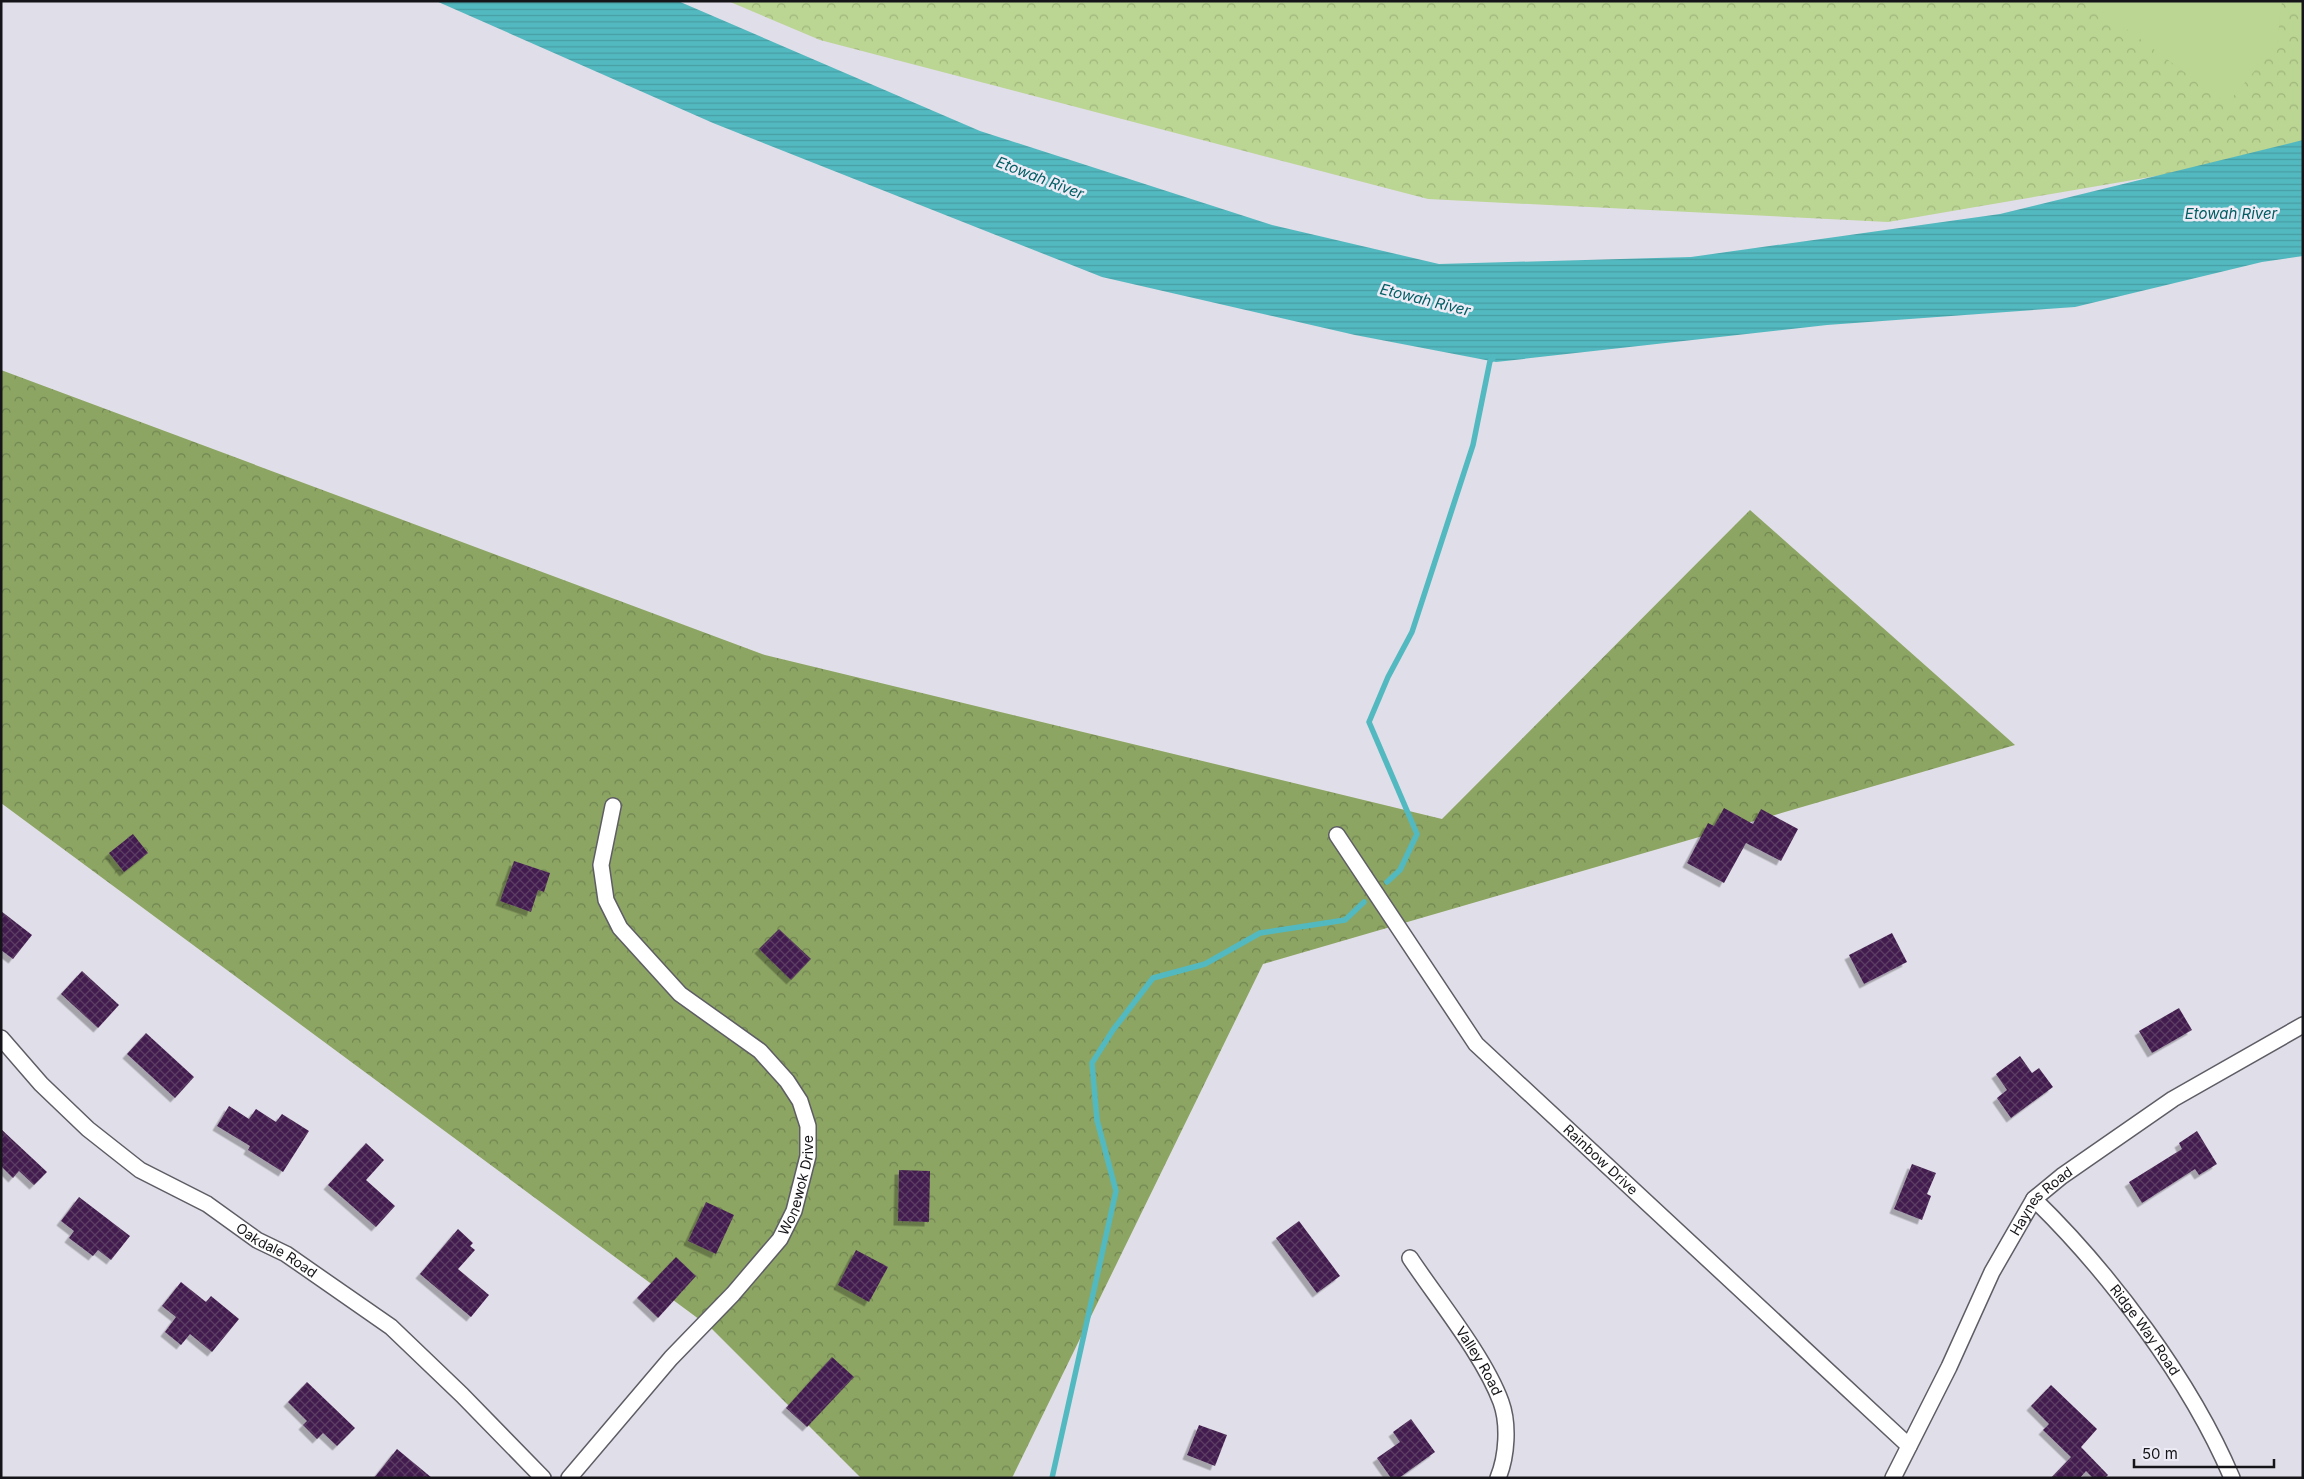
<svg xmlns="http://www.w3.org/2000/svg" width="2304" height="1479" viewBox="0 0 2304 1479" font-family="Inter,sans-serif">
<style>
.forest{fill:url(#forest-crowns)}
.park{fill:url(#park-crowns)}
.pitch{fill:#bbd592}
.water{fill:url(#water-rules)}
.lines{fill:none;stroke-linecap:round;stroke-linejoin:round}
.stream{stroke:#53b9c0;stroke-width:5.5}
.building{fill:url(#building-cross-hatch);filter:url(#shadow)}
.street-casing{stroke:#5e5d65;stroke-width:18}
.street{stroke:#fff;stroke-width:15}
.labels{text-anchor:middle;stroke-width:5;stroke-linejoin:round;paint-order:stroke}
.street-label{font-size:14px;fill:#151418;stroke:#edebf5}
.water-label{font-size:15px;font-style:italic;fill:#005e64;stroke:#edebf5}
</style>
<defs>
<pattern id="forest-crowns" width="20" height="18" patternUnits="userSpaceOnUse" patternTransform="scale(1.25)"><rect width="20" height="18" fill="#8ca563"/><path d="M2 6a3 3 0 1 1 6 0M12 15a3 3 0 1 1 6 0" fill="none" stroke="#718551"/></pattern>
<pattern id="park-crowns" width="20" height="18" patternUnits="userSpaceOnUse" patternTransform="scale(1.25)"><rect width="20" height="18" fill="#bbd592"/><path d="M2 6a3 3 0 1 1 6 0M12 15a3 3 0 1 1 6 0" fill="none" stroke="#a0b67d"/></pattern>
<pattern id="water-rules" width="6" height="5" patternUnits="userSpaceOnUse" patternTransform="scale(1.25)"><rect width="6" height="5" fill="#53b9c0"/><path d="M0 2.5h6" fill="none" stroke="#479ea4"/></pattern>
<pattern id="building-cross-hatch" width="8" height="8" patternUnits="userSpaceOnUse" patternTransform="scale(1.25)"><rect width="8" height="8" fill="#431e4f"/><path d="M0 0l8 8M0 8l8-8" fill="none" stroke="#5b3d64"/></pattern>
<filter id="shadow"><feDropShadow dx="-4.5" dy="4.5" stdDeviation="0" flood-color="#0004"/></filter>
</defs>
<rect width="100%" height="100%" fill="#e0dee8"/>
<!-- forest -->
<path class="forest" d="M1 370 765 655 1442 819 1750 510 2015 745 1263 964 1012 1478H861L711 1328 1 803Z"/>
<!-- park -->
<path class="park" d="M728 1H2303V151L1888 222 1428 199 820 40Z"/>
<!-- pitch -->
<path class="pitch" d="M2089 1H2282L2277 44 2227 104Z"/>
<!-- water -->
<path class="water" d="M436 1H678L980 131 1272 225 1439 264 1691 257 2000 214 2303 140V256L2262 262 2075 307 1827 325 1496 362 1355 335 1102 277 713 123Z"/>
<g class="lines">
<!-- stream -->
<g class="stream">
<path d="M1387 882 1400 870 1417 834 1369 722 1388 677 1412 632 1473 445 1490 361 1494 357"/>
<path d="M1052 1478 1116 1191 1097 1120 1092 1063 1113 1030 1153 978 1205 964 1260 933 1345 920 1364 902"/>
</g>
</g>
<!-- building -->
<g class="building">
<path d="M1724 808 1753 824 1761 809 1798 829 1781 861 1746 843 1724 883 1687 863 1708 823 1714 826Z"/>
<path d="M133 834 148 853 124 872 109 853Z"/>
<path d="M514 861 550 873 544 892 538 890 531 912 500 901Z"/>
<path d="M1 911 32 935 13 959 1 950Z"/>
<path d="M779 929 811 959 791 980 759 949Z"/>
<path d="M1892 933 1907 962 1864 984 1849 955Z"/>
<path d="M82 971 119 1005 98 1028 61 994Z"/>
<path d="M2179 1008 2192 1030 2152 1053 2139 1031Z"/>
<path d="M146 1033 194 1077 175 1098 127 1054Z"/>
<path d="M2020 1056 2032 1073 2039 1068 2053 1087 2011 1118 1997 1098 2007 1090 1996 1074Z"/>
<path d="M229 1106 249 1119 256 1109 276 1122 282 1114 309 1131 283 1172 248 1150 250 1146 217 1126Z"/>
<path d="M1 1129 47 1172 34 1185 19 1171 13 1178 1 1166Z"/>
<path d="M2197 1131 2217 1164 2199 1175 2195 1169 2142 1203 2129 1182 2182 1149 2179 1143Z"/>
<path d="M366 1143 384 1160 366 1180 395 1206 376 1227 328 1185Z"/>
<path d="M1912 1164 1936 1173 1927 1194 1931 1196 1922 1220 1894 1209Z"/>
<path d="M899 1170 930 1171 929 1222 898 1221Z"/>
<path d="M79 1197 130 1236 111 1260 98 1250 93 1256 69 1238 74 1231 61 1221Z"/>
<path d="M706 1202 734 1215 716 1254 688 1241Z"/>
<path d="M1299 1221 1340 1276 1317 1293 1276 1238Z"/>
<path d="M458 1229 473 1243 470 1246 475 1250 458 1269 489 1295 471 1317 420 1274Z"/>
<path d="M856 1250 888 1267 869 1302 838 1285Z"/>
<path d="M676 1257 696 1276 658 1318 637 1298Z"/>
<path d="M181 1282 206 1302 211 1296 239 1319 212 1352 190 1334 181 1345 165 1332 176 1317 162 1306Z"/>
<path d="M832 1357 854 1377 807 1427 786 1408Z"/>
<path d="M307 1382 355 1428 337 1446 323 1433 317 1439 303 1425 307 1421 288 1402Z"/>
<path d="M2051 1385 2097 1429 2081 1447 2108 1475 2105 1478H2093L2086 1471 2080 1478H2051L2071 1457 2043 1430 2049 1424 2031 1406Z"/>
<path d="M1411 1419 1435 1452 1399 1478H1391L1377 1458 1400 1442 1393 1432Z"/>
<path d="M1199 1425 1227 1435 1215 1466 1187 1455Z"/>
<path d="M397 1449 432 1478H374Z"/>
</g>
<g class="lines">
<defs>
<g id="street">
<path id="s1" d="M1337 835 1476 1044 1909 1446"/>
<path id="s2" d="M1 1038 41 1084 88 1129 140 1170 207 1204 257 1240 286 1254 391 1327 462 1395 543 1478"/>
<path id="s3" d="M2034 1199C2110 1273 2191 1381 2232 1478"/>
<path id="s4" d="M1410 1258C1438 1300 1484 1356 1501 1402 1509 1424 1507 1456 1498 1478"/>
<path id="s5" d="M569 1478 671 1358 733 1294 780 1239 794 1211 808 1156V1126L800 1101 787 1081 760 1051 680 994 620 928 606 900 601 865 613 806"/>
<path id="s6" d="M1893 1478 1949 1367 1992 1272 2034 1199 2062 1176 2173 1099 2303 1025"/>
</g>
</defs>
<!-- street casing -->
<use href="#street" class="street-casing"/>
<!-- street -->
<use href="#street" class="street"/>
</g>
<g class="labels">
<!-- street labels -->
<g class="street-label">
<text dy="5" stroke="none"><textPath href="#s1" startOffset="421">Rainbow Drive</textPath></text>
<text dy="5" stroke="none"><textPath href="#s5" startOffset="376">Wonewok Drive</textPath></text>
<text dy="5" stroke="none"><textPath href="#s6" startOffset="316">Haynes Road</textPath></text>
<text dy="5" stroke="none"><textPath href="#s2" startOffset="351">Oakdale Road</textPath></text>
<text dy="5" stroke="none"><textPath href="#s3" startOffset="172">Ridge Way Road</textPath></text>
<text dy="5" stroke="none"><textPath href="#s4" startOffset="124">Valley Road</textPath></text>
</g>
<!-- water labels -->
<g class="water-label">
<text transform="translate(1040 178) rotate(21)" y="5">Etowah River</text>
<text x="2231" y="219">Etowah River</text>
<text transform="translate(1425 300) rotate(14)" y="5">Etowah River</text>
</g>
</g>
<!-- border -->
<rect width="2304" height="1479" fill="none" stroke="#151418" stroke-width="5"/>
<!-- scale -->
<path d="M2134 1459v8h140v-8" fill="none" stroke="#151418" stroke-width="2.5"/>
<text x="2142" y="1459" font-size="15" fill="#151418" stroke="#edebf5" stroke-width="4" paint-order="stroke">50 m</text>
</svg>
